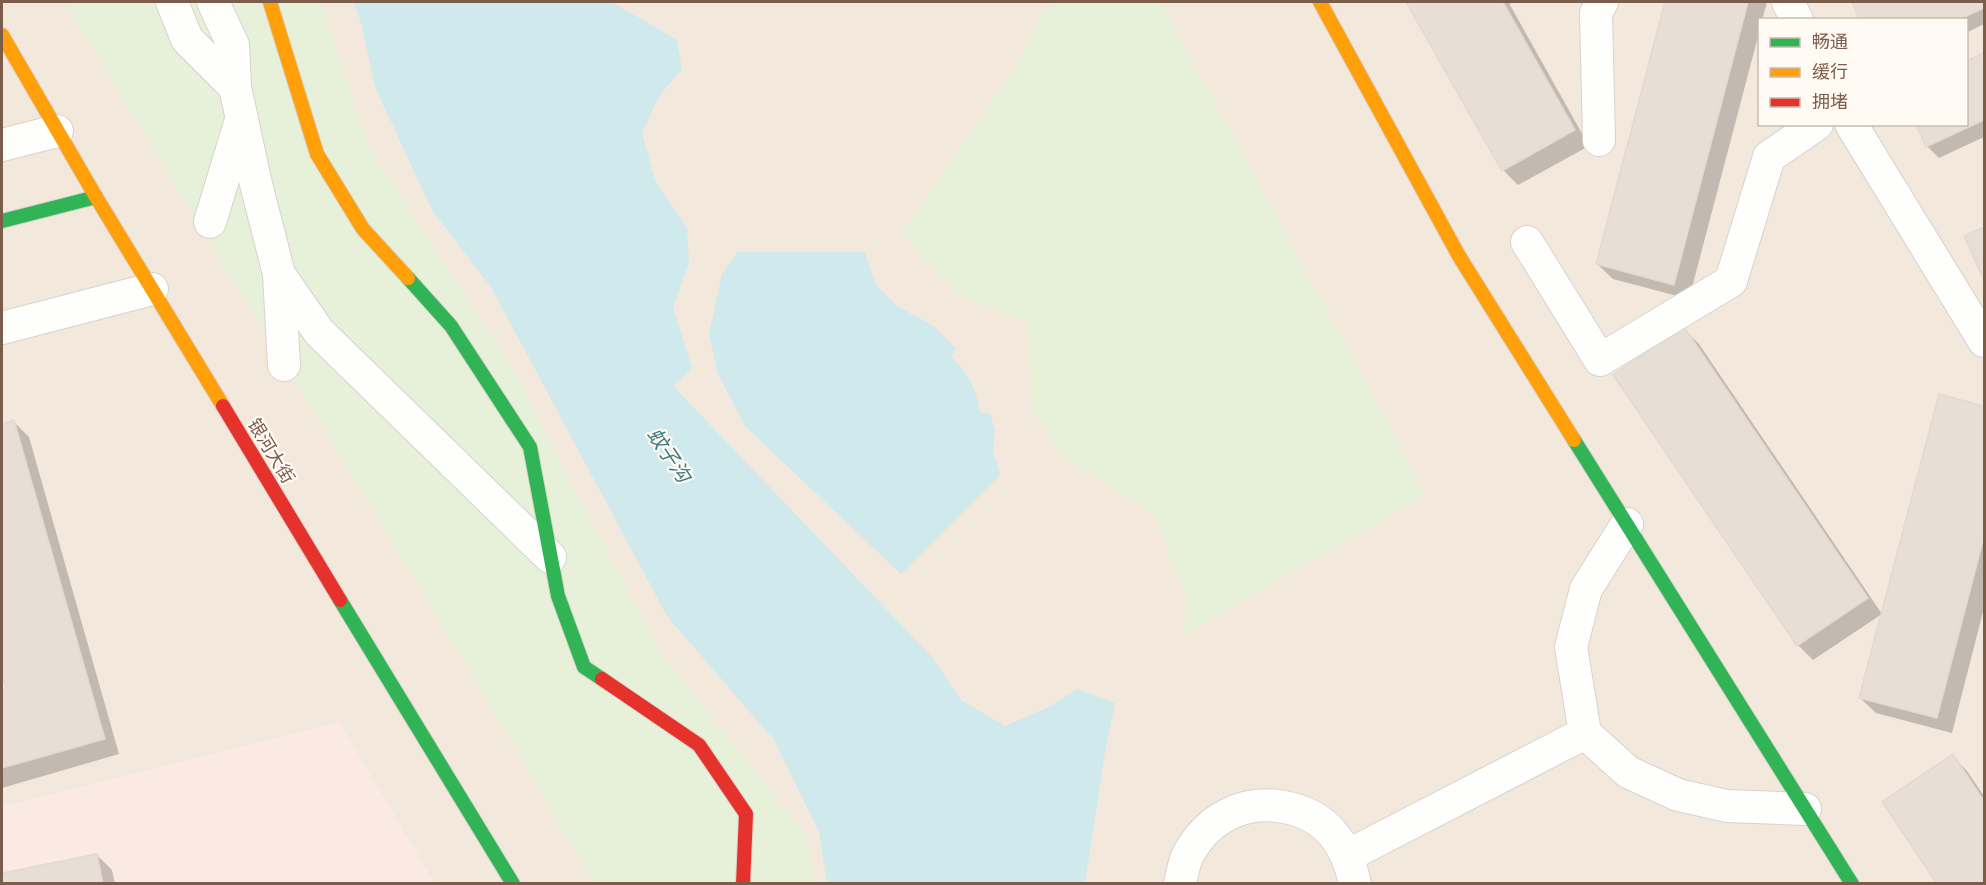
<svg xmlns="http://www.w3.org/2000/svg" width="1986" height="885" viewBox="0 0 1986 885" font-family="'Nunito Sans','Noto Sans SC',sans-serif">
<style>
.residential{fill:#f3e8dc;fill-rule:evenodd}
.commercial{fill:#faeae3}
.green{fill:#e7f1d9}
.water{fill:#cfe9ec}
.shadow{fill:#0003}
.building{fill:#e7ded6;stroke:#e4d8d0;stroke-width:1.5}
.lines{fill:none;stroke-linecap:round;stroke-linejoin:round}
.street-casing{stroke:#d9d2cd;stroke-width:34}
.fast-casing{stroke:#dad2cb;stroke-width:16}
.slow-casing{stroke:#dad2cb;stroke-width:16}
.jam-casing{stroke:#dad2cb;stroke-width:16}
.street{stroke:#fefefd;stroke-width:32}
.fast{stroke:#30b455;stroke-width:14}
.slow{stroke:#ff9f0a;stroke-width:14}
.jam{stroke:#e5322d;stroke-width:14}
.labels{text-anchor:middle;stroke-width:4.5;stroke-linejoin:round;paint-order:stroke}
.street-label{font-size:18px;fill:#7c5c4a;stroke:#fffaf3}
.water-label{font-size:20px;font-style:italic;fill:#3c7782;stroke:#fffaf3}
</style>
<rect width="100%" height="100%" fill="#faf5ef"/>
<!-- residential -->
<path class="residential" d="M2 2H1984V883H2ZM1760 20H1966V124H1760Z"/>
<!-- commercial -->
<path class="commercial" d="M339 722 435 883 2 884V807Z"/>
<!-- green -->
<g class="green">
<path d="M65 2H321L368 144 514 372 660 652 806 835 814 883H594L475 679Z"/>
<path d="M1062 2H1161L1426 494 1183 636 1186 599 1154 514 1062 457 1033 412 1027 321 956 295 902 233 1020 60 1044 8Z"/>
</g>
<!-- water -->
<g class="water">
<path d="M354 2H612L677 40 682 69 659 96 642 133 655 181 687 228 689 262 673 308 692 368 673 386 932 657 961 700 1005 726 1049 707 1077 689 1115 703 1105 752 1085 883H827L819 832 774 740 667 616 491 287 432 210 375 87 361 23Z"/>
<path d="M738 252H865L875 284 896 305 935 327 956 349 951 357C968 372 977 390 980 413H990L995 431 993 451 1000 475 901 574 745 426 718 374 709 334 722 274Z"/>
</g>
<!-- shadow -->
<g class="shadow">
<path d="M1408 2H1511L1510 5 1589 146 1518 185 1503 170Z"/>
<path d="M1666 2H1767L1762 20H1760V29L1689 299 1613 279 1597 264Z"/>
<path d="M1853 2H1984V24L1966 33V20H1861Z"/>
<path d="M1984 54V137L1939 158 1927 146 1966 124V63Z"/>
<path d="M1984 228V277L1966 237Z"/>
<path d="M1684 329 1699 344 1882 614 1813 660 1798 645Z"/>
<path d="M1940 396 1984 408V608L1952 733 1876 713 1860 698Z"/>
<path d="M14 422 29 437 119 754 2 788V692L7 690 2 669V425Z"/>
<path d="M1952 756 1967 771 1984 796V884H1939Z"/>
<path d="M97 855 112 870 115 884H2V875Z"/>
</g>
<!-- building -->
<g class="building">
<path d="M1406 2H1503L1575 130 1502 171Z"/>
<path d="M1665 2H1748L1674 285 1596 264Z"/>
<path d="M1852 2H1984V8L1958 20H1860Z"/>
<path d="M1984 53V120L1926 147 1916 124H1966V61Z"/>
<path d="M1984 227V280L1964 236Z"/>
<path d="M1684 327 1868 598 1797 646 1613 375Z"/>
<path d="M1939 394 1984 406V537L1937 718 1859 698Z"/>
<path d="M14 420 105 739 2 768V690L6 689 2 674V424Z"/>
<path d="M1953 754 1984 801V884H1937L1882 802Z"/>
<path d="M97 854 103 884H2V873Z"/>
</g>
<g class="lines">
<defs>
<g id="street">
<path d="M172 2 187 39 235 87"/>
<path d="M213 2 233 45 235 87 255 180 279 274 319 332 550 557"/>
<path d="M1788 2 1797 20"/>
<path d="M1851 124 1984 341"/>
<path d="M1599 140 1596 13 1602 2"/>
<path d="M2 145 57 131"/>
<path d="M210 222 241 120"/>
<path d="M1527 242 1600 360 1731 281 1769 157 1817 124"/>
<path d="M279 275 284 365"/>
<path d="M2 328 152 289"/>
<path d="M1585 733 1628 772 1678 795 1727 806 1805 809"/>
<path d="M1347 856 1585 733 1571 647 1586 589 1627 524"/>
<path d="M1180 884C1182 874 1184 861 1189 853 1198 837 1211 823 1227 815 1260 797 1309 805 1333 834 1345 848 1351 865 1355 884"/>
</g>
<g id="fast">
<path d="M2 221 96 197"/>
<path d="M408 278 451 326 530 447 558 596 584 667 602 679"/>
<path d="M1574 440 1852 884"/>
<path d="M340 600 513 884"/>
</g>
<g id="slow">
<path d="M270 2 317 154 363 229 408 278"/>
<path d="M1320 2 1459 256 1574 440"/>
<path d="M2 35 96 197 223 406"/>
</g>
<g id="jam">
<path d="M223 406 340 600"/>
<path d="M602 679 699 745 746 814 743 884"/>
</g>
</defs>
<!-- street casing -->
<use href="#street" class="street-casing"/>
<!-- fast casing -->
<use href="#fast" class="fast-casing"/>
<!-- slow casing -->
<use href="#slow" class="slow-casing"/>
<!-- jam casing -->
<use href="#jam" class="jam-casing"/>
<!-- street -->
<use href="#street" class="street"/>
<!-- fast -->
<use href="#fast" class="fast"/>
<!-- slow -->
<use href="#slow" class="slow"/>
<!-- jam -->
<use href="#jam" class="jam"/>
</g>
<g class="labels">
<!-- street labels -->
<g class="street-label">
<text transform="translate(271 451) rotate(59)" y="6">银河大街</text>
</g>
<!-- water labels -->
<g class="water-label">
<text transform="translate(669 455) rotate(56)" y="7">蚊子沟</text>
</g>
</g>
<!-- border -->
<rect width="1986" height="885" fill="none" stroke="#7c5c4a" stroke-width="6"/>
<!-- legend -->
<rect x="1758" y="18" width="210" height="108" fill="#fffaf3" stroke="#cbbbaf" stroke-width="1.5"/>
<rect x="1770" y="38" width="30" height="9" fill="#30b455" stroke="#cbbbaf" stroke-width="1.5"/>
<text x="1812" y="48" font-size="18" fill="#7c5c4a">畅通</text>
<rect x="1770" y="68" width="30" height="9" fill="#ff9f0a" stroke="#cbbbaf" stroke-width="1.5"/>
<text x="1812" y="78" font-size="18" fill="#7c5c4a">缓行</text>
<rect x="1770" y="98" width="30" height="9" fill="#e5322d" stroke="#cbbbaf" stroke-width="1.5"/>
<text x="1812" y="108" font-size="18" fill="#7c5c4a">拥堵</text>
</svg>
